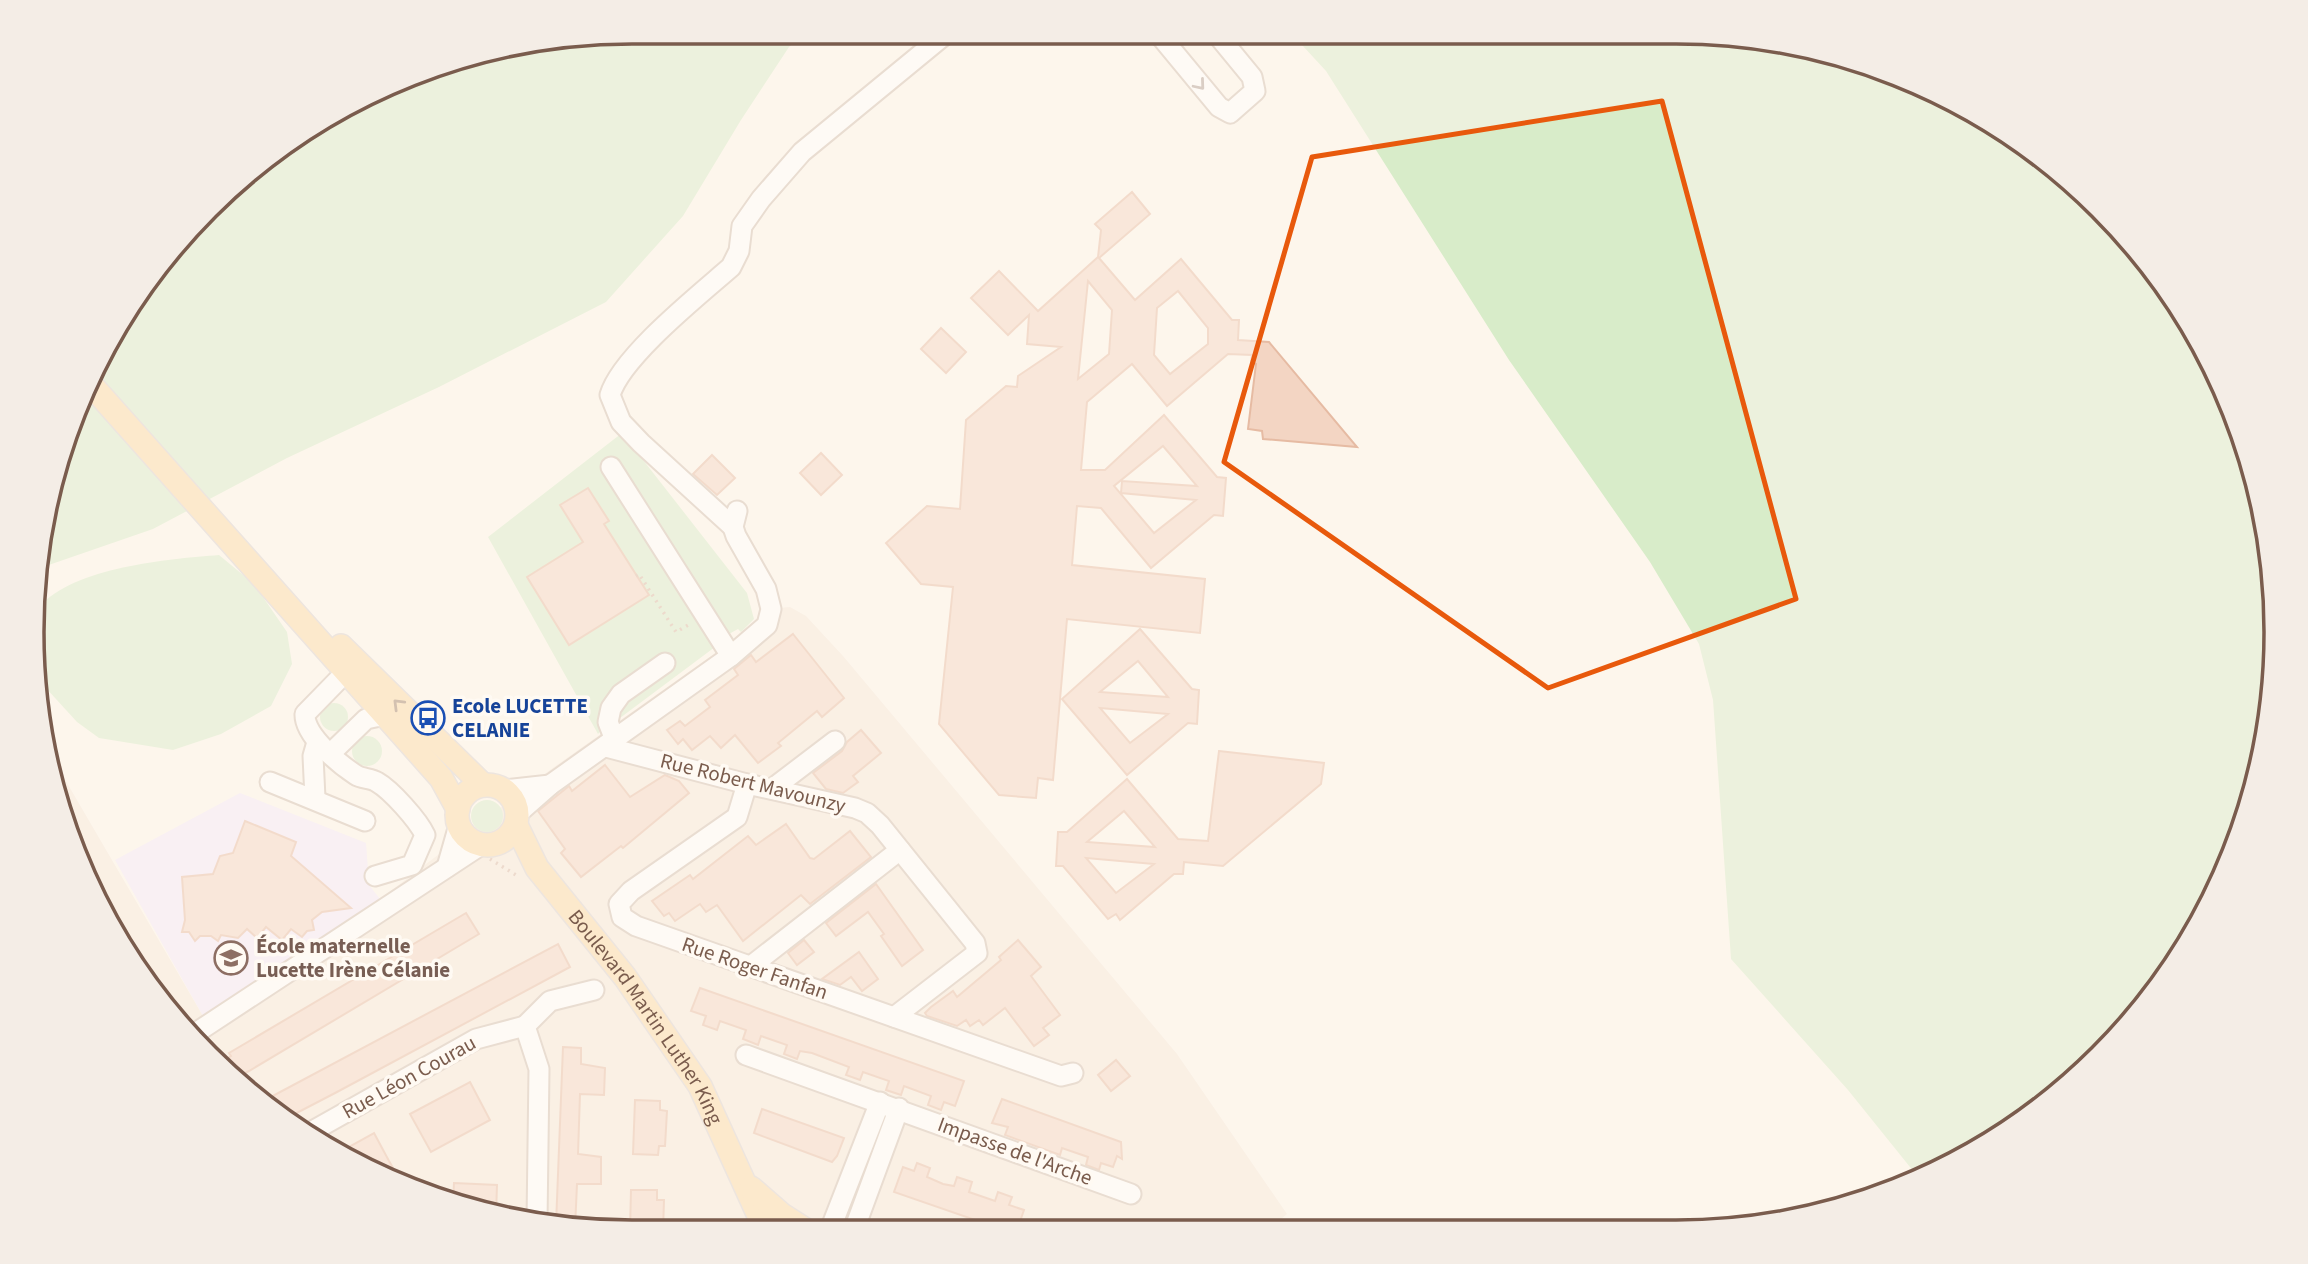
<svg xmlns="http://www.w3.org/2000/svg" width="2308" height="1264" viewBox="0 0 2308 1264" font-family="'Source Sans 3',sans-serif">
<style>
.residential{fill:#f5e8da}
.education{fill:#f3e8fa}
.green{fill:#d8ecc9}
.building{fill:#f3d5c3;stroke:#e6bba3;stroke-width:2;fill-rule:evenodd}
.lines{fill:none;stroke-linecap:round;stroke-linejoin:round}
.minor-casing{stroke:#d1beb0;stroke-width:23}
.major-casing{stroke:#dad1cd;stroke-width:26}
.path{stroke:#d9b8a5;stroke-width:3.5;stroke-dasharray:2 5;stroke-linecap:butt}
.minor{stroke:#fff;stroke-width:19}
.major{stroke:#fbd9a5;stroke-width:23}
.oneway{stroke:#af9d94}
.oneway2{stroke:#a18267}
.marked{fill:none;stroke:#e8590c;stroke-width:5;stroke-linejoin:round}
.labels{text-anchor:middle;stroke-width:7;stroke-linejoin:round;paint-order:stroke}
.transit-label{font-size:21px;font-weight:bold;fill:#164399;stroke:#fffaf3;text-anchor:start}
.street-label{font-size:21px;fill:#7a5c4d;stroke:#fffaf3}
.education-label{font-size:21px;font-weight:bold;fill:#785e54;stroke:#fffaf3;text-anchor:start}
.rim{fill:none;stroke:#7a5c4d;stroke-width:3.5}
</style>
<rect width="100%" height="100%" fill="#fdf6ec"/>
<!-- residential -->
<path class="residential" d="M790 607 806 616 843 656 1177 1054 1287 1214 1269 1229 593 1231 476 1212 332 1152 181 1028 77 862 53 759 203 1016 380 899 550 770 779 608Z"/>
<!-- education -->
<path class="education" d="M240 793 366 843 369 885 380 899 203 1016 115 860Z"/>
<!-- green -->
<g class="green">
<path d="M632 32H805L789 47 741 120 683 216 606 302 439 387 287 458 153 529 43 567 52 477 132 299 266 156 439 64Z"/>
<path d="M1290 32 1715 33 1832 52 1976 112 2072 180 2152 266 2214 366 2256 476 2275 592 2271 710 2245 825 2196 932 2127 1028 2010 1131 1918 1177 1848 1090 1731 959 1713 700 1699 644 1650 562 1509 360 1326 71Z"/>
<path d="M622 433 747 593 754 619 741 632 738 629 729 634 725 626 711 635 715 647 620 718 624 704 598 734 488 537Z"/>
<path d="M219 555 254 584 287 632 292 664 271 706 221 734 173 750 99 738 77 722 34 675 39 607C74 567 168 559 219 555Z"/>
<circle cx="334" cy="717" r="14"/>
<circle cx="367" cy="751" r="15"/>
<circle cx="487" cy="816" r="16"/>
</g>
<!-- building -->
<g class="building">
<path d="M1132 192 1150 214 1099 258 1135 300 1181 259 1232 320H1239L1238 340 1269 342 1357 447 1263 439 1262 431 1248 429 1256 364 1251 362 1252 355 1228 354 1167 406 1132 364 1087 402 1081 470H1105L1164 415 1217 477 1226 478 1223 516 1214 515 1151 568 1101 508 1077 506 1072 565 1205 579 1200 633 1067 619 1053 780 1038 778 1036 798 999 795 939 724 953 587 921 584 886 543 927 506 960 509 966 420 1006 386 1017 387 1018 376 1061 347 1027 344 1029 315 1008 335 971 298 999 271 1038 311 1098 257 1101 230 1095 224ZM1088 281 1112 310 1109 354 1078 379ZM1178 291 1208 328V344L1170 374 1154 355 1157 308ZM1163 446 1197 486 1122 481 1121 493 1196 500 1154 533 1114 486Z"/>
<path d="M941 328 966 352 946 373 921 349Z"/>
<path d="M821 453 842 475 821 495 800 473Z"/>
<path d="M712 455 735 478 717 495 693 474Z"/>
<path d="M588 488 609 521 604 524 649 595 569 645 527 577 583 542 560 505Z"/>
<path d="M1140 629 1192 689 1199 690 1197 724 1188 723 1127 775 1062 699ZM1138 661 1168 697 1100 692ZM1100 708 1168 714 1130 743Z"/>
<path d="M793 634 844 698 822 717 817 711 778 743 781 746 758 763 735 735 721 748 710 736 692 750 683 739 678 744 667 730 680 721 685 726 710 707 705 700 738 675 734 669 751 655 756 662Z"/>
<path d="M861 730 881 753 853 776 858 782 843 793 826 789 813 773 842 751 847 742Z"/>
<path d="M1219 751 1324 763 1321 784 1223 866 1184 862 1183 874H1174L1120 920 1116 914 1108 919 1063 866H1056L1058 832H1067L1127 779 1178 839 1208 841ZM1124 811 1155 847 1087 842ZM1086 858 1154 864 1116 893Z"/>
<path d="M605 765 630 797 665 775 679 781 689 793 623 848 621 846 581 877 561 853 565 849 538 811 569 786 572 791Z"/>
<path d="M245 821 296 842 291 856 351 908 322 912 312 920 314 930 307 931 302 937 291 929 282 940 266 927 257 938 247 929 238 938 221 935 218 941 211 936H200L195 941 189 932H182L185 920 182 877 213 874 220 856 233 853Z"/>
<path d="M786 824 810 858 814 859 850 831 871 857 810 904 801 895 743 941 717 905 706 912 700 904 675 921 669 913 664 916 652 901 690 875 693 879 748 836 756 845Z"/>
<path d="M876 884 923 950 902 966 881 936 884 934 868 912 836 936 826 923Z"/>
<path d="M466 913 479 934 249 1071 239 1076 222 1062 231 1056 229 1053Z"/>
<path d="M804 940 814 952 797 965 788 953Z"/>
<path d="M1018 940 1041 967 1031 976 1060 1015 1043 1028 1049 1035 1034 1046 1005 1008 983 1025 979 1020 970 1026 966 1020 957 1026 927 1016 925 1013 931 1007 953 991 957 997 1001 960 999 957Z"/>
<path d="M558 944 570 967 337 1092 289 1117 267 1099Z"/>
<path d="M859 952 878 979 862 991 851 977 840 985 822 979Z"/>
<path d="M700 988 964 1081 955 1106 944 1102 941 1110 928 1105 931 1096 904 1086 901 1095 886 1090 889 1081 863 1072 860 1080 846 1075 849 1067 812 1053 800 1051 797 1059 784 1054 787 1045 761 1036 758 1045 743 1039 746 1030 720 1021 717 1030 703 1025 706 1016 691 1011Z"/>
<path d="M563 1047 581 1048V1064L605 1068 604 1095 580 1094 578 1154 601 1157V1184H577L575 1228 556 1225Z"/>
<path d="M1116 1060 1130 1076 1111 1091 1098 1075Z"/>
<path d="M470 1082 490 1120 431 1152 410 1114Z"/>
<path d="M1002 1099 1121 1142 1122 1159 1117 1156 1113 1167 1101 1163 1099 1170 1086 1165 1088 1157 1062 1148 1060 1155 1005 1135 1008 1127 992 1123Z"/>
<path d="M635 1100 660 1101V1110L667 1111 665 1146H659L658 1155 633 1154Z"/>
<path d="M762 1109 844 1138 837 1156 832 1162 754 1133Z"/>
<path d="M374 1133 389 1161 400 1180 336 1154Z"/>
<path d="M917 1163 930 1168 927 1177 943 1184 954 1186 957 1177 972 1182 969 1192 995 1201 998 1192 1012 1197 1009 1205 1024 1210 1017 1230H1004L894 1192 903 1167 914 1171Z"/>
<path d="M454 1183 497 1185 496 1215 476 1212 453 1202Z"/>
<path d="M631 1190H657V1200H664L663 1231H630Z"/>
</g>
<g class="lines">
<defs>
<g id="minor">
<path d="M1157 32 1219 107 1230 113 1255 91 1252 77 1215 32"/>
<path d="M611 467 731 656"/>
<path d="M733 527 641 443 621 422 610 395C621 357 699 295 731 267L739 251 742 226 761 199 802 152 948 32"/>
<path d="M362 674 345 673 305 714C304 735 339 764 356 775 362 779 371 778 377 782 391 790 418 820 425 835L412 865 375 876"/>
<path d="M615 740 608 722 611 708 621 694 665 663"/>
<path d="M606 747 747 784 855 808 867 813 880 825 975 943 977 953 894 1017"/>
<path d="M332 752 366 719 385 715"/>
<path d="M270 782 365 821"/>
<path d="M747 784 737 817 631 891 619 904 622 917 636 926 1061 1076 1073 1073"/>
<path d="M772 789 835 741"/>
<path d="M504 790 550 785"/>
<path d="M315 798 313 756 317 742"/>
<path d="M517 814 550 785 731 656 767 625 771 609 766 589 736 536 733 527 737 511"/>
<path d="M447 867 459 825"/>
<path d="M751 966 900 850"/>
<path d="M525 1026 539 1069 537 1222"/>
<path d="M525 1026 550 1001 594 990"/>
<path d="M191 1036 481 845"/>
<path d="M746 1055 1131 1194"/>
<path d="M309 1133 476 1039 525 1026"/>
<path d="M830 1230 880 1102"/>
<path d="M854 1230 899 1108"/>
</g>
<g id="major">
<path d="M93 387 441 778 458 809"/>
<path d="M341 646 483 785"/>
<circle cx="487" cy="815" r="30"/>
<path id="s1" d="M516 825 537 868 625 977 700 1086 766 1231"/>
<path d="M751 1188 782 1215 807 1231"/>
</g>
</defs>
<!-- minor casing -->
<use href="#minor" class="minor-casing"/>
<!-- major casing -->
<use href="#major" class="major-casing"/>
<!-- path -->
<g class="path">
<path d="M636 576 639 574 676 632 690 624"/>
<path d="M490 859 516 875"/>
</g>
<!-- minor -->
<use href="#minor" class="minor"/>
<!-- major -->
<use href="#major" class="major"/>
</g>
<!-- one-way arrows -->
<defs><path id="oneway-chevron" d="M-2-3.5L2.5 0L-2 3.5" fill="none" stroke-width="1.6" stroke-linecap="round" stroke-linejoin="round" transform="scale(1.75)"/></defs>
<use class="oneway" href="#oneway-chevron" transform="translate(1200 85) rotate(50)"/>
<use class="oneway2" href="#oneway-chevron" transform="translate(398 704) rotate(-135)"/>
<!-- marked area -->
<path d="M0 0H2308V1264H0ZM1662 101 1796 599 1548 688 1224 462 1312 157Z" fill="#fdf6ec" fill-opacity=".55" fill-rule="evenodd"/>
<path class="marked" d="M1662 101 1796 599 1548 688 1224 462 1312 157Z"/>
<!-- icons -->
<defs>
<symbol id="bus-ring" viewBox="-11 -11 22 22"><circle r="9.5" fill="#fffaf3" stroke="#1a4fb4" stroke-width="1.5"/><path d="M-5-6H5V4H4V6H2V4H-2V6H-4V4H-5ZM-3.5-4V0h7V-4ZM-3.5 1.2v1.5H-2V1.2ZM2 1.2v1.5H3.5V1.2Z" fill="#1a4fb4"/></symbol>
<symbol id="school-ring" viewBox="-11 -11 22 22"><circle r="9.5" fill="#fffaf3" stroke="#8d6e63" stroke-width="1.5"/><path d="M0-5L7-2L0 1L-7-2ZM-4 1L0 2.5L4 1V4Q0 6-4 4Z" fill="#8d6e63"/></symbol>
</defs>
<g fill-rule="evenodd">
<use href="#bus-ring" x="409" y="699" width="38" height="38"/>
<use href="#school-ring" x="212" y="939" width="38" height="38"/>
</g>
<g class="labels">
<!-- transit labels -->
<g class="transit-label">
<text x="452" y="713">Ecole LUCETTE<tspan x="452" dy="24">CELANIE</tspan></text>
</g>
<!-- street labels -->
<g class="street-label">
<text transform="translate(753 783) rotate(14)" y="7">Rue Robert Mavounzy</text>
<text transform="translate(755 968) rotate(19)" y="7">Rue Roger Fanfan</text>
<text dy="7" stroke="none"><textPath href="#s1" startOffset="233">Boulevard Martin Luther King</textPath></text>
<text transform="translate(409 1077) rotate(-29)" y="7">Rue Léon Courau</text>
<text transform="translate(1015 1151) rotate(20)" y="7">Impasse de l'Arche</text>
</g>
<!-- education labels -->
<g class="education-label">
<text x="256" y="953">École maternelle<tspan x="256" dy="24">Lucette Irène Célanie</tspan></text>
</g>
</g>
<!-- crop -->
<path d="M0 0H2308V1264H0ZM632 44H1676A588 588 0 0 1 2264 632V632A588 588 0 0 1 1676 1220H632A588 588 0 0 1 44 632V632A588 588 0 0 1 632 44Z" fill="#f4ede6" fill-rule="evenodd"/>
<path class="rim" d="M632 44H1676A588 588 0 0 1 2264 632V632A588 588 0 0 1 1676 1220H632A588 588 0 0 1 44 632V632A588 588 0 0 1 632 44Z"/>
</svg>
